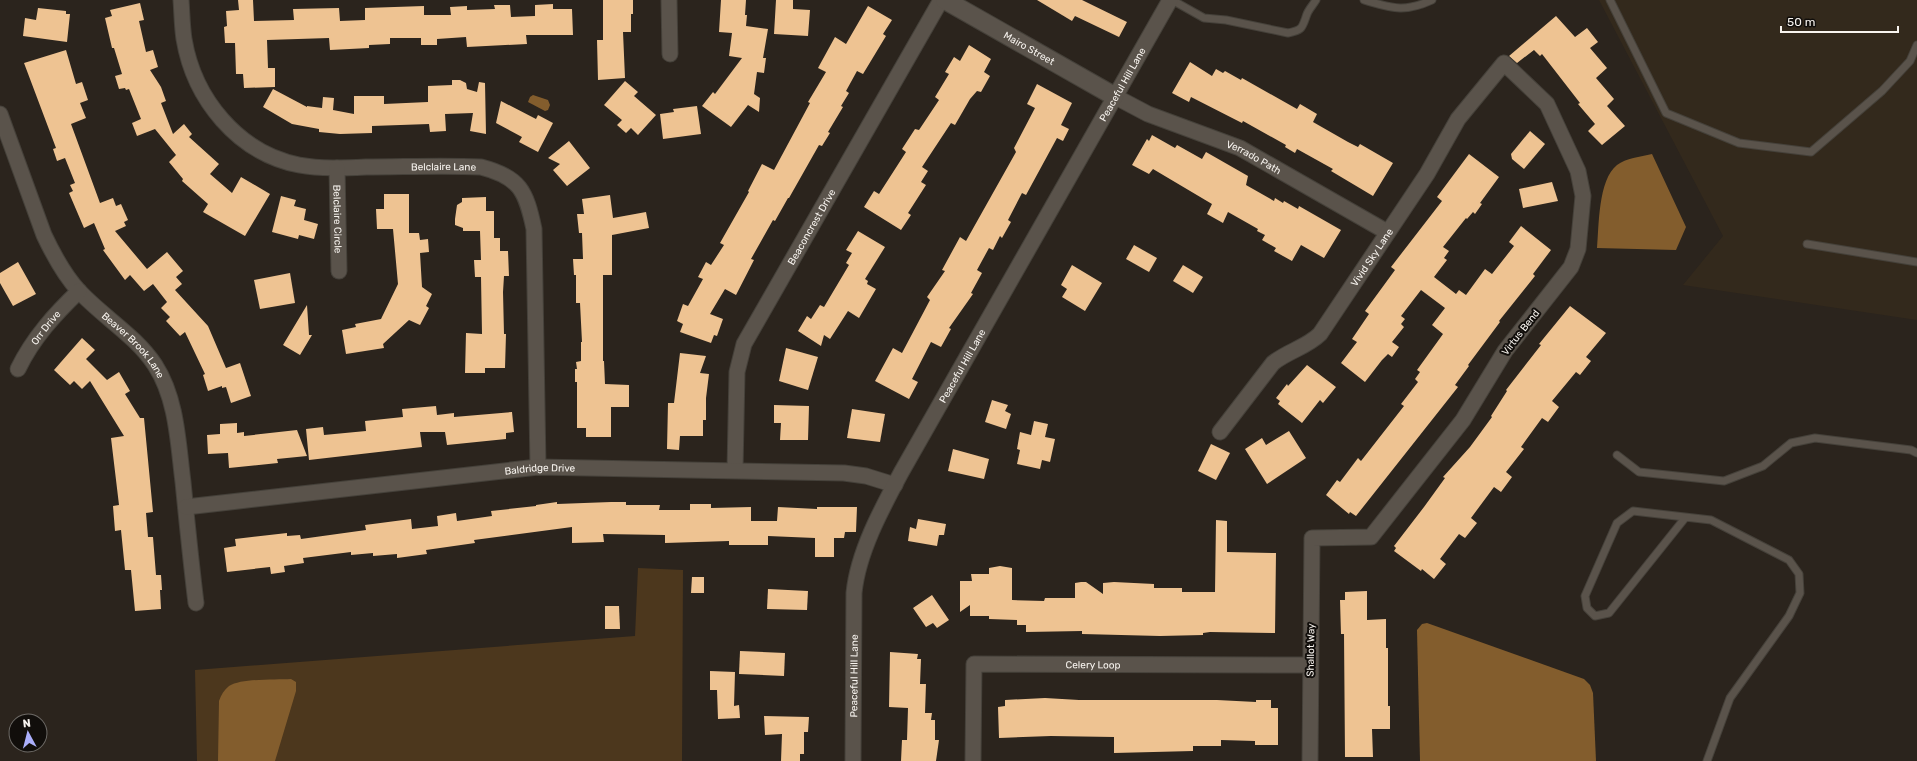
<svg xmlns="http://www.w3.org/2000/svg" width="1917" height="761" viewBox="0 0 1917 761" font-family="Rubik,sans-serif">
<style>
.built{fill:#33291c}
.green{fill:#4c371d}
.water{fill:#835d2d}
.building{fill:#eec392}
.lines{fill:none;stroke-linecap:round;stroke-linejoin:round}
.service-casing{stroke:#45413a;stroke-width:9}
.minor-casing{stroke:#45413a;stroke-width:17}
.tertiary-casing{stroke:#45413a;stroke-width:20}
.service{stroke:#5a534b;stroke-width:7}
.minor{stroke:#5a534b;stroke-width:15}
.tertiary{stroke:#5a534b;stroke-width:18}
.labels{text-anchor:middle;stroke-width:4;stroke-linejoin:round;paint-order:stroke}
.street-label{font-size:10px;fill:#f8f4ef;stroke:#110e0b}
</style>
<rect width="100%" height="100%" fill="#2b241d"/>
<!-- built -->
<path class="built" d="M1599 0H1917V320L1683 285 1723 236Z"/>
<!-- green -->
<path class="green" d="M638 568 683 570 682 761H197L195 670 635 636Z"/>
<!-- water -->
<g class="water">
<path d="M533 95 548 100 550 105 548 110 545 111 528 102 530 97Z"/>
<path d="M1652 154 1686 227 1676 250 1597 248C1599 226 1598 180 1617 165 1626 158 1640 157 1652 154Z"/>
<path d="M1427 623 1584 679 1590 685 1593 693 1596 761H1420L1417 630 1422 624Z"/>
<path d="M291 679 296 682V691L275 761H218L219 701C221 695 224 690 229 686 242 678 276 680 291 679Z"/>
</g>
<!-- building -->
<g class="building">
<path d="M238 0H253L254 21 294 20 293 9 339 8 340 21 365 20V8L424 6V15H451L450 7 467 6V10L495 9 494 5H510L511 17 535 16V5L553 4V9H572L573 35H526L527 44 467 47 466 37 437 39V45H421V38H390V44L369 45V48L330 50 329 38 267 40 268 68H275V87L244 88 243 74H236L235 43H225L224 27 227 26 226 11 239 10Z"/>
<path d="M603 0H633V14H631V32H623L625 78 598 80 597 40H603Z"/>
<path d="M721 0H746L745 15H747L746 26 768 29 763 58H766L764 73 757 72 754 94 760 98 759 112 748 105 731 127 702 106 713 92 715 94 742 58 729 56 732 33 719 32Z"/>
<path d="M776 0H793V9L810 10 808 36 774 34Z"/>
<path d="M1037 0H1082L1127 22 1119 37 1075 16 1072 21Z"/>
<path d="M140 3 144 20 139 21 146 52 153 50 158 67 150 70 161 87 166 101 161 103 173 134 184 124 192 134 189 137 219 164 210 174 232 193 241 177 270 194 245 236 203 212 208 204 182 181 183 179 169 162 176 155 155 129 137 136 132 123 141 119 129 89 126 90 125 88 119 89 115 76 122 74 114 48H112L105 18 112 16 110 10Z"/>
<path d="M868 6 892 20 883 34 886 36 863 74 857 71 846 91 849 93 841 106 843 107 828 132 830 133 822 146 819 145 789 198H788L775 221 773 220 751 259 754 260 736 295 725 289 710 314 723 319 717 336 714 335 711 343 680 332 683 324 677 321 683 304 688 306 703 279 698 277 706 262 711 265 724 245 720 243 749 192 748 191 762 164 774 170 810 103 808 102 826 72 818 68 835 37 846 44Z"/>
<path d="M38 8 66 11V14H70L67 42 23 36 25 18 36 20Z"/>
<path d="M1556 16 1575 37 1587 28 1598 42 1590 48 1607 68 1596 78 1614 99 1607 106 1625 126 1602 145 1588 131 1595 124 1578 104 1580 103 1542 54 1540 56 1534 50 1517 63 1509 56Z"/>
<path d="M969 45 991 59 984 72 990 76 981 92 977 91 970 99 955 125 951 123 922 167 928 171 921 182 926 185 908 213 911 215 901 230 864 207 874 191 879 194 906 152 902 149 915 129 919 130 939 100 935 97 949 74 945 72 954 57 960 61Z"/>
<path d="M66 50 76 84 82 82 88 100 80 103 86 118 71 124 100 203 113 198 116 206 121 204 128 220 124 222 126 226 115 231 147 269 167 252 183 271 176 277 182 284 175 290 208 326 226 368 240 363 251 396 231 403 226 387 222 388V386L208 391 203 375 205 374 185 332 180 336 166 321 170 317 161 308 167 302 153 284 144 291 130 275 125 280 103 250 105 249 94 223 84 228 69 193 73 191 70 185 75 183 65 158 57 161 53 149 56 148 24 63Z"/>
<path d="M1190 62 1212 76 1216 69 1223 73 1225 71 1241 80 1242 78 1297 109 1300 104 1317 114 1313 122 1348 142 1358 147 1360 144 1393 163 1373 196 1331 171 1333 169 1297 149 1295 153 1285 147 1286 145 1243 121 1242 123 1191 97 1189 102 1172 93Z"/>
<path d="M452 80H460L466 83 467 89 477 92 479 82 485 83 486 134 470 131 473 113 445 114 446 131 430 132 429 124 372 126V133L340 134 319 132V129L292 124 263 107 273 89 307 107V106L322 108 323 97 334 98 333 110 354 114V96H384V104L428 102V86L452 85Z"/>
<path d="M625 81 638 92 634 96 656 115 638 135 631 128 626 133 617 125 622 120 604 105Z"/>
<path d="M1037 84 1072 103 1061 125 1069 129 1063 141 1057 138 1026 195 1022 193 1008 220 1011 222 1002 238 1000 236 993 250 989 248 977 270 982 273 971 293 973 294 949 328 951 329 941 347 931 342 912 379 918 382 909 399 875 381 893 348 902 353 930 300 927 297 945 271 942 270 960 237 966 241 1016 152 1014 148 1035 108 1027 104Z"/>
<path d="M501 101 536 119 538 115 553 123 538 152 519 142 522 137 496 123Z"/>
<path d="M697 106 701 134 663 139 660 114 674 112 673 109Z"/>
<path d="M1530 131 1545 144 1524 169 1512 159 1511 154Z"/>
<path d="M1152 135 1175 148 1177 145 1202 159 1206 152 1248 176 1246 185 1274 201 1275 198 1283 203 1284 201 1298 209 1299 206 1341 230 1324 258 1301 245 1292 261 1274 251 1276 248 1262 240 1265 235 1257 231 1258 229 1228 212 1223 223 1207 214 1212 204 1153 169 1149 174 1132 165 1147 139 1149 141Z"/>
<path d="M569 141 590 168 567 186 553 170 560 164 548 158Z"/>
<path d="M1469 154 1499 177 1480 203 1482 204 1475 214 1473 212 1467 219 1466 218 1443 247 1449 251 1444 258 1447 260 1434 277 1456 294 1459 290 1466 295 1485 269 1492 274 1514 246 1509 242 1521 226 1551 250 1533 274 1535 276 1499 321 1500 322 1468 365 1469 366 1455 385 1458 387 1356 516 1350 512 1349 514 1326 495 1337 480 1340 482 1358 458 1361 461 1404 406 1401 404 1418 382 1415 379 1420 372 1417 370 1443 334 1432 325 1445 308 1421 290 1401 316 1405 319 1401 324 1404 327 1392 342 1399 347 1392 357 1388 354 1382 360 1365 382 1341 363 1357 342 1352 339 1369 314 1365 311 1395 270 1391 267 1442 201 1437 197Z"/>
<path d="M1552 182 1558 201 1523 208 1519 189Z"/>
<path d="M384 194H409V233H419L420 240 428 239 429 252 420 253 422 287 432 294 426 306 429 308 420 325 409 320 383 344 384 348 346 354 342 330 356 327 355 324 381 319 398 284 393 229H377L376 209H384Z"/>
<path d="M610 195 613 218 646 212 649 228 612 235V275H603V361H604L605 384 629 385V407H611V437H586V428H577V382H575V369H577L576 362 581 361V342H582L580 303H576V275H574L573 259H583L582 233H579L577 214H584L582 199Z"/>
<path d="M281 196 296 200 294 206 306 209 304 220 318 224 314 239 299 235 298 239 272 232Z"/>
<path d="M486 197V211H494V238H500V251H508L509 276H504L503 292 504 334H506L505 368H485V373H465L466 333 482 334 481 277H475L474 260H481L480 231H463V228L455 225V219L457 205 462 202V198Z"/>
<path d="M858 231 885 247 865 279 868 281 867 284 876 289 859 318 848 311 830 339 824 335 821 346 798 331 807 316 811 319 820 305 824 307 849 265 846 263 852 253 846 250Z"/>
<path d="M1134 245 1157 258 1149 272 1126 259Z"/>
<path d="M18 262 36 294 13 306 0 283V273Z"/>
<path d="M1072 265 1102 283 1085 311 1062 297 1067 289 1061 285Z"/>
<path d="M1183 265 1203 277 1193 293 1173 281Z"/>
<path d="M290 273 295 303 260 309 254 280Z"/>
<path d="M307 305 309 335H312L300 355 283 345Z"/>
<path d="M1570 306 1606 333 1586 357 1591 361 1580 375 1576 372 1552 401 1559 407 1548 422 1542 418 1521 447 1524 449 1506 472 1512 477 1501 492 1494 487 1471 518 1477 523 1465 538 1459 534 1440 559 1446 564 1434 579 1422 569 1421 571 1394 551 1396 548 1394 546 1424 507 1445 478 1443 477 1470 447 1492 417 1491 416 1507 391 1506 390 1541 345 1539 344Z"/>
<path d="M82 338 95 350 86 359 107 380 119 372 130 391 125 394 140 418H144L153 512 146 513 148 537H153L156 575H161L162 590H160L161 609 135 611 131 570H125L121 530 115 531 113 506 119 505 111 438 124 436 90 381 82 389 74 381 70 385 54 370Z"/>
<path d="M786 348 818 357 808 390 779 381Z"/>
<path d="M680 353 706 356 700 373 709 374 706 398V420H703V436H680L679 450 667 449 668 403H674Z"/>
<path d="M1307 365 1336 387 1323 403 1320 400 1302 423 1278 404 1280 401 1276 398 1287 384 1288 386Z"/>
<path d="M992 400 1008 405 1005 411 1011 414 1006 429 985 422Z"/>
<path d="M774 405 809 406 808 440H780L781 423H774Z"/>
<path d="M436 406 437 415 454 413V417L512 412 514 432 506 433V439L447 445 445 432H420L422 447 309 460 306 429 323 427 324 435 366 431 365 421 403 417 402 409Z"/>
<path d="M852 409 885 414 880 442 847 438Z"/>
<path d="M1034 421 1048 424 1045 437 1055 439 1050 462 1042 460 1040 469 1017 464 1020 450 1017 449 1020 432 1031 435Z"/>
<path d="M237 423V433L244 432V436L297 430 307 456 277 459 278 463 229 468 228 453 208 454 207 435 220 434V424Z"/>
<path d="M1289 431 1306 458 1267 484 1245 449 1262 438 1266 445Z"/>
<path d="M1211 444 1230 453 1216 480 1198 471Z"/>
<path d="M953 449 989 459 984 479 948 471Z"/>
<path d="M557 502V504L611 502H626V505H660L659 510H690V504H711V508L751 507V521H777L778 507 817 509V507H857L856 532H845L844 538H834V557H815V538L768 536V545H729V541L665 543V535L603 534 604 542 572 543V527L474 540 475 543 426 550 427 554 397 558V554L373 556V553L351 555V552L303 558 304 563 284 566 285 572 271 574 270 567 227 572 224 548 236 546 235 539 287 533V536L300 535 301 539 366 530 365 525 411 519 412 529 438 526 437 516 456 513 457 521 492 516 491 511 536 506V505Z"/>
<path d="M918 519 946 524 944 535H939L937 546 908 541 910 527 916 529Z"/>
<path d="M1216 520 1227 521V552L1276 553 1275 633 1210 632 1203 633V635L1160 636 1082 634V631L1026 632V625H1017V620L989 619V616H970V605L960 612V581H972L971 574H989V568L1000 566 1012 568V600L1044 601 1045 598H1075V583L1081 582H1086L1103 594V583L1114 582 1154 584V588H1182V592H1215Z"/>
<path d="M692 577H704V593H691Z"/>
<path d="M768 589 808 591 807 610 767 609Z"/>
<path d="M1367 591V620L1386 619V648H1388V706H1390V729H1372L1373 757H1345L1344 634H1341L1340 600H1345V592Z"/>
<path d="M932 595 949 620 937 628 933 623 926 627 913 608Z"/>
<path d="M605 606H619L620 629H605Z"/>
<path d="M740 651 785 653 784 676 739 674Z"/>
<path d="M890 652 918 654 917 659H921L920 684H926L925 713H932L931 720H935V740H939L936 761H901L902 740H907L908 708 889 707Z"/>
<path d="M710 671 735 672 734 706 739 705 740 718 718 719 717 690H710Z"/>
<path d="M1045 698 1079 700H1217L1256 702V700H1271V708H1278V745H1255V741L1221 740V746H1193V751L1114 753V737L1051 736 999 738 998 707 1005 706V700Z"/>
<path d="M764 716 809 717 808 732H804V754H800V761H781L782 734 765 735Z"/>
</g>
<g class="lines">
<defs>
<g id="service">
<path d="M1172 0 1204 18 1226 20 1288 33C1303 30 1302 28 1307 14 1309 9 1313 5 1316 0"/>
<path d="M1364 0C1392 8 1404 13 1432 0"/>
<path d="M1610 0 1666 113 1739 143 1811 152 1882 91 1910 61 1917 45"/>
<path d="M1807 244 1917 262"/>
<path d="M1617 455 1639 472 1724 481 1763 466 1791 443 1815 438 1911 450 1917 453"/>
<path d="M1685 518 1609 613 1595 616 1587 608 1585 596 1617 523 1633 511 1711 520 1789 560 1799 574 1800 593 1789 616 1730 698 1707 761"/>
</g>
<g id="minor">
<path id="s1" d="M181 0C182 13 182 26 184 39 194 99 238 153 299 165 321 169 344 168 366 167 404 167 442 165 481 167 520 177 526 191 534 229L538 467"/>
<path d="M669 0 670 54"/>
<path id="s2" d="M1114 96 1148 114 1240 148 1387 232"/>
<path id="s3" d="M0 114 44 235C53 254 64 275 79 291 103 317 135 335 155 365 177 399 178 443 183 482 187 522 191 563 196 603"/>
<path id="s4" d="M337 168 339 271"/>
<path id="s5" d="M18 369C33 338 55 314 79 291"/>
<path id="s6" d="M1220 432 1273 363C1288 351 1307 347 1320 334L1427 174 1458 119 1504 63 1547 104 1578 171 1583 196 1578 249 1571 267 1505 351 1463 420 1371 537 1312 538 1310 761"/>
<path id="s7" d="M735 470 737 372 744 344 941 0"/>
<path id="s8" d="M186 507 538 467 844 473 866 476 895 485"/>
<path id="s9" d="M853 761 854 593C858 552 882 508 902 471L1170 0"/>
<path id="s10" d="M973 761 974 664 1310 665"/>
</g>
<g id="tertiary">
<path id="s11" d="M945 0 1114 96"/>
</g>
</defs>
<!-- service casing -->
<use href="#service" class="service-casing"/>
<!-- minor casing -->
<use href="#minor" class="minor-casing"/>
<!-- tertiary casing -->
<use href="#tertiary" class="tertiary-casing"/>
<!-- service -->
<use href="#service" class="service"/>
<!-- minor -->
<use href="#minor" class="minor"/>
<!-- tertiary -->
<use href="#tertiary" class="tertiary"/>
</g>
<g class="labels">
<!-- street labels -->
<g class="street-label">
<text dy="4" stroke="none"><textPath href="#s11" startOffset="97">Mairo Street</textPath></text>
<text dy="4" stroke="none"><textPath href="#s9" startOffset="745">Peaceful Hill Lane</textPath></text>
<text dy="4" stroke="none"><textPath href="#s2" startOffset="153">Verrado Path</textPath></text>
<text dy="4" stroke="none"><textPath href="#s1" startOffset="365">Belclaire Lane</textPath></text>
<text dy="4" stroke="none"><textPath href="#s4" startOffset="51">Belclaire Circle</textPath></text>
<text dy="4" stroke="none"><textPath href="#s7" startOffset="262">Beaconcrest Drive</textPath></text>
<text dy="4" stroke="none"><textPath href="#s6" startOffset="235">Vivid Sky Lane</textPath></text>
<text dy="4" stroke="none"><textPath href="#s5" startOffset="50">Orr Drive</textPath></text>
<text transform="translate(1520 332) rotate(-52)" y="4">Virtus Bend</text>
<text dy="4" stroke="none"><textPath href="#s3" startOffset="272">Beaver Brook Lane</textPath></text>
<text dy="4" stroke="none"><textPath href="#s9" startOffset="421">Peaceful Hill Lane</textPath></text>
<text dy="4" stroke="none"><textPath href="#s8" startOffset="356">Baldridge Drive</textPath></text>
<text transform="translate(1310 650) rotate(-89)" y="4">Shallot Way</text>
<text dy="4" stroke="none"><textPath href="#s10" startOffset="216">Celery Loop</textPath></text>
<text dy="4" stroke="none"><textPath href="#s9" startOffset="85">Peaceful Hill Lane</textPath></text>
</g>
</g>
<!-- north arrow -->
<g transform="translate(28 733) rotate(353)"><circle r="19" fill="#110e0b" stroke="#6d6a66"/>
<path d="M0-3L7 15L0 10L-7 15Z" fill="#abaffb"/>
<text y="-6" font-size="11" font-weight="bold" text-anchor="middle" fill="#f8f4ef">N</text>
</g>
<!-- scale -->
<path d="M1781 26v6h117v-6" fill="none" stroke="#f8f4ef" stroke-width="2"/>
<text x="1787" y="26" font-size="12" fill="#f8f4ef" stroke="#110e0b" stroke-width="3" paint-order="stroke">50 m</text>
</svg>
